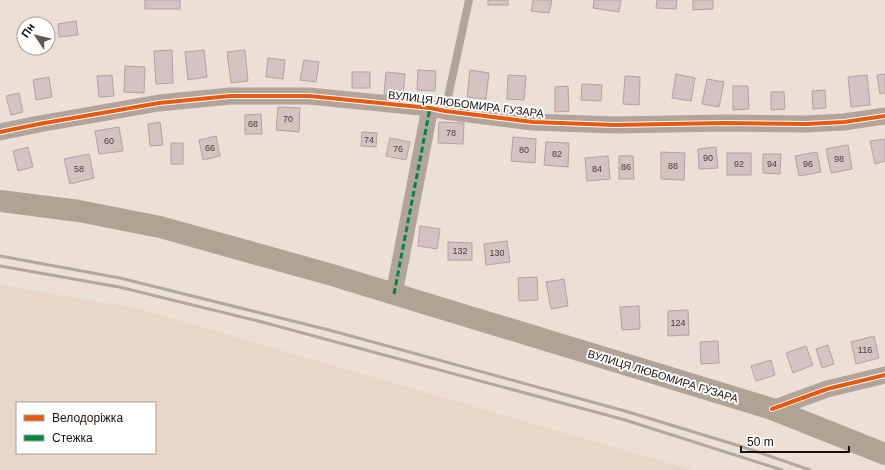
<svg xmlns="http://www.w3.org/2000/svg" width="885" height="470" viewBox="0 0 885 470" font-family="Helvetica,sans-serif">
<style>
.built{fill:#ead6c6;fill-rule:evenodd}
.building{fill:#d6c2c3;stroke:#aea4a1}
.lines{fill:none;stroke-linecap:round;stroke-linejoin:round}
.lane{stroke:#b1a49a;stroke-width:8}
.street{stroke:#b1a49a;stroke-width:17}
.secondary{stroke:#b0a294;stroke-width:22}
.rail{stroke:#b1a79e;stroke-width:3}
.quiet{stroke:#00873e;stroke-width:3;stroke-dasharray:6 3;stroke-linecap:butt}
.cycleway-casing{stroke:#fff;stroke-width:6}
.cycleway{stroke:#e8590c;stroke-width:4}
.labels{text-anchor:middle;stroke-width:4;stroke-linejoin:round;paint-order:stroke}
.number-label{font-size:9px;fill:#473c39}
.street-label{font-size:11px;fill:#17100b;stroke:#fff}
</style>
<rect width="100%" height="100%" fill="#ebdfd6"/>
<!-- built -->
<path class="built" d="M0 285 136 308 692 470H0ZM17 403H155V453H17Z"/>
<!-- building -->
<g class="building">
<rect x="145" y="0" width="35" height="9"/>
<rect x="488" y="0" width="20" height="5"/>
<path d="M533 0H552L549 13 531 11Z"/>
<path d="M594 0H621L619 12 593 8Z"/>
<path d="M657 0H677L676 9 656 8Z"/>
<path d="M693 0H713V9L693 10Z"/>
<path d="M76 21 78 35 59 37 58 24Z"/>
<path d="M172 50 173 83 156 84 154 51Z"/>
<path d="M204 50 207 77 188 80 185 52Z"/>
<path d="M245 50 248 81 231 83 227 52Z"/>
<path d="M268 58 285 60 283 79 266 77Z"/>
<path d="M304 60 319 62 316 82 300 80Z"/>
<path d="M125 66 145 67 144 93 124 92Z"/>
<path d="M418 70 436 71 435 91 417 90Z"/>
<path d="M470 70 489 73 486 99 467 97Z"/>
<rect x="352" y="72" width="18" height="16"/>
<path d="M386 72 405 74 403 96 384 94Z"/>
<path d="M676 74 695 78 691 101 672 98Z"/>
<path d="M885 74V93L880 94 877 75Z"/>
<path d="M112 75 114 96 99 97 97 76Z"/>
<path d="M508 75 526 76 524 100 507 99Z"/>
<path d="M867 75 870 105 851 107 848 77Z"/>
<path d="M625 76 640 77 639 105 623 104Z"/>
<path d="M49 77 52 97 36 100 33 80Z"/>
<path d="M707 79 724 82 719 107 702 104Z"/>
<path d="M582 84 602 85 601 101 581 100Z"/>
<path d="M568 86 569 111 555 112V87Z"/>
<path d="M733 86H748L749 109 733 110Z"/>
<path d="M825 90 826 108 813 109 812 91Z"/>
<path d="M771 92H784L785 109 771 110Z"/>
<path d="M19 93 23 112 11 115 6 96Z"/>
<path d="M278 107 300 108 299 132 276 130Z"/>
<path d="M261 114 262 134H245V115Z"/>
<path d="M160 122 163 145 150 146 148 124Z"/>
<path d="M439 122 464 123 463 144 438 143Z"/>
<path d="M119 127 123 151 99 154 95 131Z"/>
<path d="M362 132 377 133 376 147 361 146Z"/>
<path d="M216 136 220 156 203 160 199 140Z"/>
<path d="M513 137 536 139 535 163 511 161Z"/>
<path d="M390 138 410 142 406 160 386 156Z"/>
<path d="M885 139V161L875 164 870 141Z"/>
<path d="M546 142 569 143 568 167 544 165Z"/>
<rect x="171" y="143" width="12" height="21"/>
<path d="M848 145 852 169 831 173 826 149Z"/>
<path d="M28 147 33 167 18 171 13 151Z"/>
<path d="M716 147 718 168 699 169 698 149Z"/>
<path d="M661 152 685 153 684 180 661 179Z"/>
<path d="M817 152 821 172 799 176 795 156Z"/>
<rect x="727" y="153" width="24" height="22"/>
<path d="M89 154 94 178 70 184 64 159Z"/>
<path d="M763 154H781L780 174 763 173Z"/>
<path d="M608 156 610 179 587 181 585 158Z"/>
<path d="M619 156H633L634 179H619Z"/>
<path d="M420 226 440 229 437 249 418 246Z"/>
<path d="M507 241 510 262 486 265 484 244Z"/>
<path d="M448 242 472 243V260H448Z"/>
<path d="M537 277 538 300 519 301 518 278Z"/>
<path d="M564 279 568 306 551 309 546 282Z"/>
<path d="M639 306 640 329 622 330 620 307Z"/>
<path d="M688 310 689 335 668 336V311Z"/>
<path d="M874 336 879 358 856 364 851 342Z"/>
<path d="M718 341 719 363 701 364 700 342Z"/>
<path d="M828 345 834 364 822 368 816 349Z"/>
<path d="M806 346 813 365 793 373 786 353Z"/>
<path d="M771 360 775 375 756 381 751 366Z"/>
</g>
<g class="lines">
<!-- lane -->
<path class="lane" d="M445 111 469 0"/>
<!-- street -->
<g class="street">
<path d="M0 132 39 124 159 103 230 96H309L430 108 445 111 533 122 614 125 725 123 806 124 844 122 885 116"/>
<path d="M394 294 430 108"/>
<path d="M772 409 827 389 885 375"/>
</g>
<!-- secondary -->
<path class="secondary" d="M0 201 79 211 160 227 332 275 772 409 885 454"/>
<!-- rail -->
<g class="rail">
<path d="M0 256 120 278 329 330 625 411 743 447 810 470"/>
<path d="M0 266 119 287 262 322 625 420 782 470"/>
</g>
<!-- quiet -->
<path class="quiet" d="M394 294 430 108"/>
<defs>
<g id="cycleway">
<path d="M0 132 39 124 159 103 230 96H309L430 108 445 111 533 122 614 125 725 123 806 124 844 122 885 116"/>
<path d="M772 409 827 389 885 375"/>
</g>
</defs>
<!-- cycleway casing -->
<use href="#cycleway" class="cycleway-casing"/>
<!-- cycleway -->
<use href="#cycleway" class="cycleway"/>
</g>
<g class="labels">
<!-- number labels -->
<g class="number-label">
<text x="288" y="122">70</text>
<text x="253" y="127">68</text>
<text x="451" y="136">78</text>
<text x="369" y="143">74</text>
<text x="109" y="144">60</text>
<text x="210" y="151">66</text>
<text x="398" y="152">76</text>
<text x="524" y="153">80</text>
<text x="557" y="157">82</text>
<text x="708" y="161">90</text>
<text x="839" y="162">98</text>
<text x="739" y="167">92</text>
<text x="772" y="167">94</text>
<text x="808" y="167">96</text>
<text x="673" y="169">88</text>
<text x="626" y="170">86</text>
<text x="79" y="172">58</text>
<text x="597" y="172">84</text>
<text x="460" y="254">132</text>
<text x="497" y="256">130</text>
<text x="678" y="326">124</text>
<text x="865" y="353">116</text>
</g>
<!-- street labels -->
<g class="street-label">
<text transform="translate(466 104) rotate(7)" y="4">ВУЛИЦЯ ЛЮБОМИРА ГУЗАРА</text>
<text transform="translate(663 376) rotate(17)" y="4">ВУЛИЦЯ ЛЮБОМИРА ГУЗАРА</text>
</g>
</g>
<!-- legend -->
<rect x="16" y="402" width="140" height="52" fill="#ffffff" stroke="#a29f9d"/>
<rect x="24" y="415" width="20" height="6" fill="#e8590c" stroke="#a29f9d"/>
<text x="52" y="422" font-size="12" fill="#17100b">Велодоріжка</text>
<rect x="24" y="435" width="20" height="6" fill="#00873e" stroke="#a29f9d"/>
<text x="52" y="442" font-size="12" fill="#17100b">Стежка</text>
<!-- north arrow -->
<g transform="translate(36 36) rotate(305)"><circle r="19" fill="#ffffff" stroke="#a29f9d"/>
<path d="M0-3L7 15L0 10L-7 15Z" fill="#615852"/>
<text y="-6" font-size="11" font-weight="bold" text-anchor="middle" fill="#17100b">Пн</text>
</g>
<!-- scale -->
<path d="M741 446v6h108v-6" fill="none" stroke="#17100b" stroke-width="2"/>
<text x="747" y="446" font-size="12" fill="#17100b" stroke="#ffffff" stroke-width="3" paint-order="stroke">50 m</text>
</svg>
